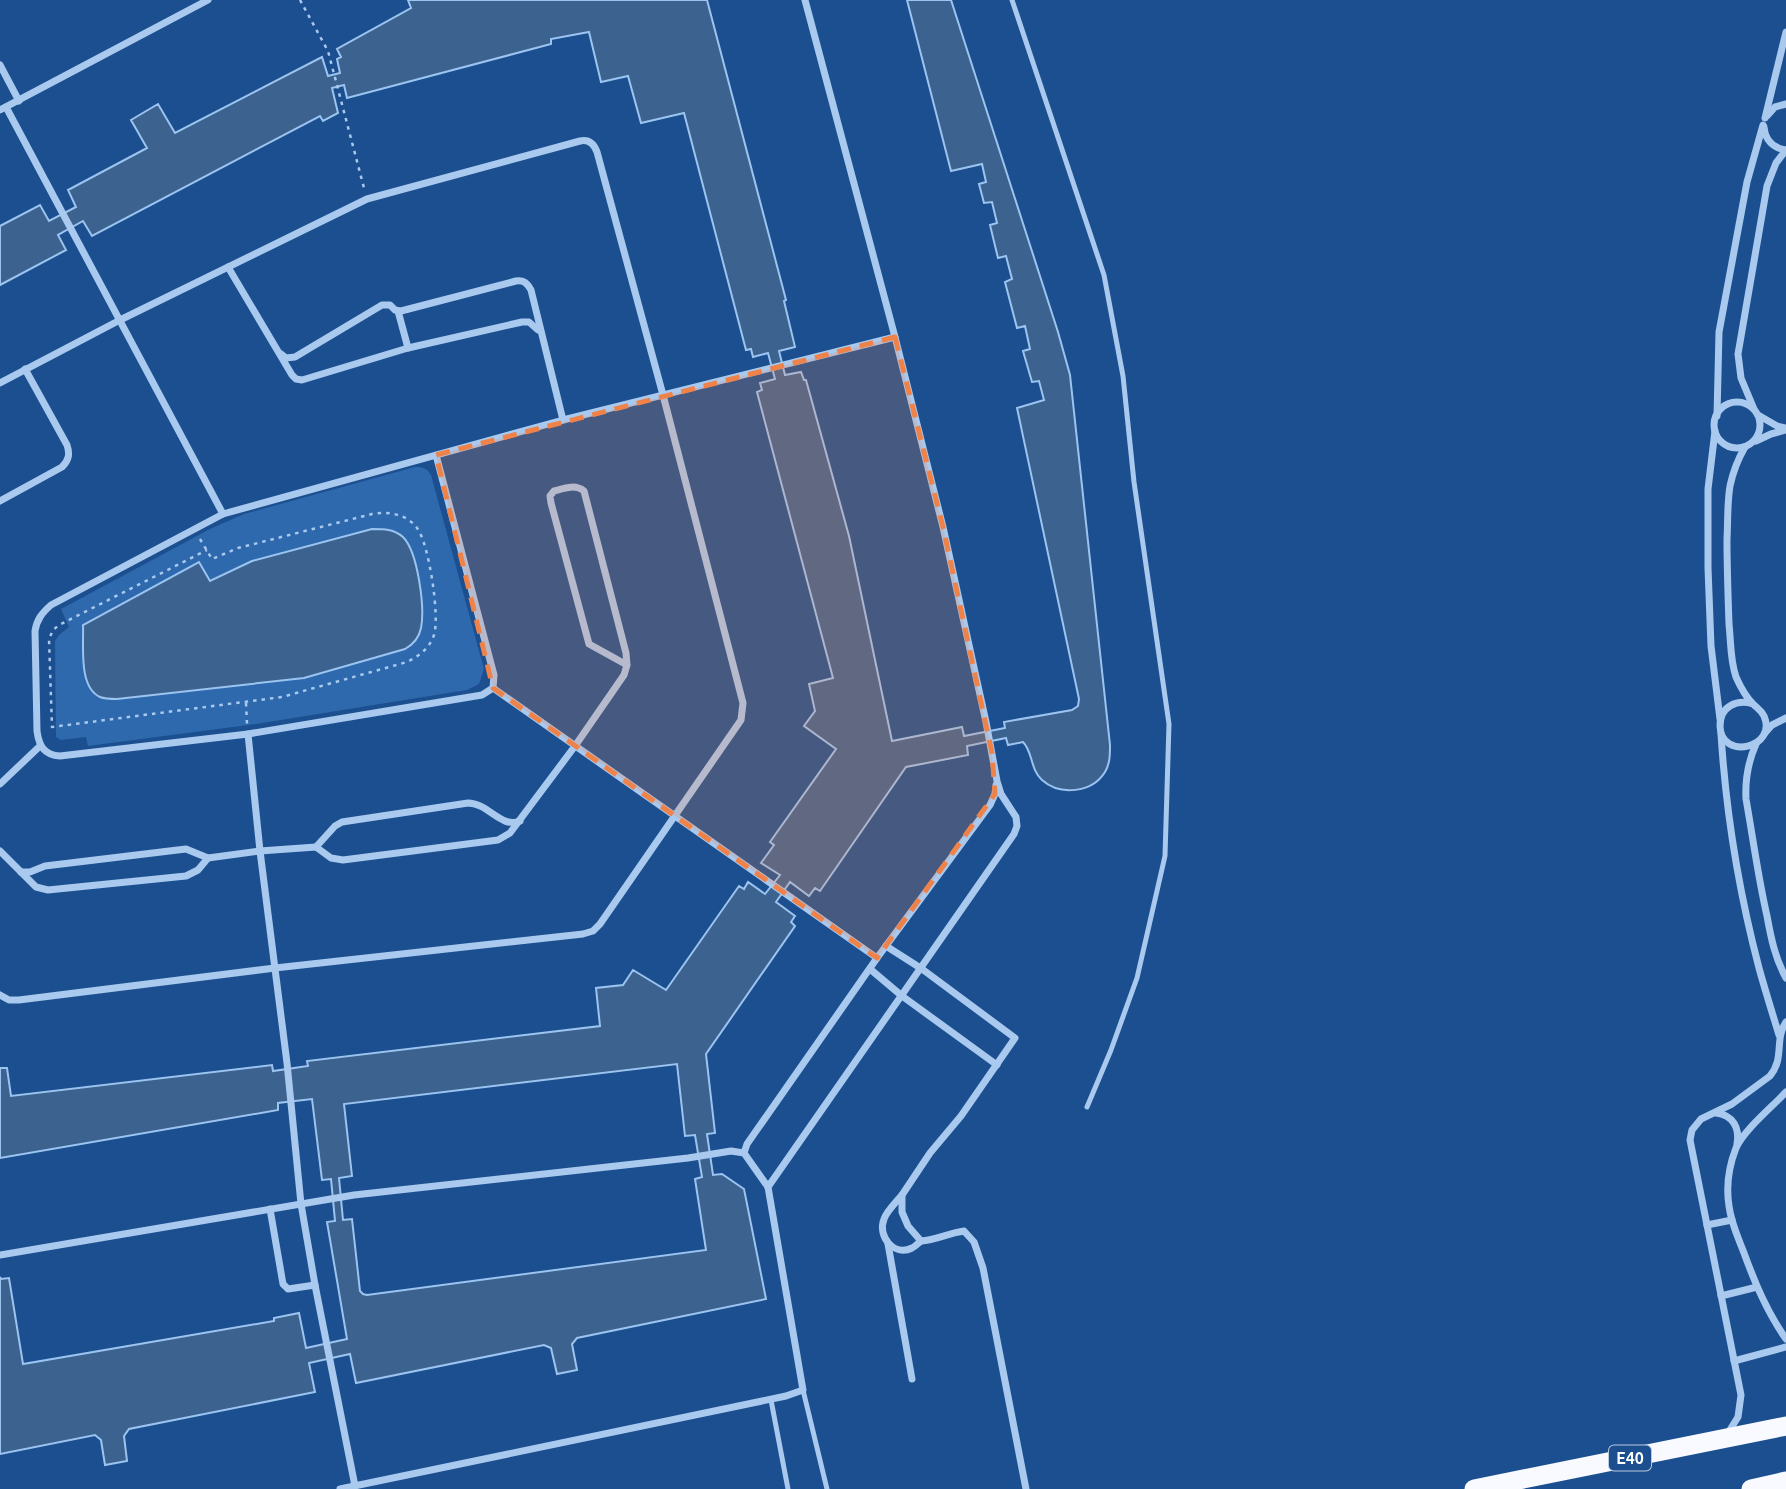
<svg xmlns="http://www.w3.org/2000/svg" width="1786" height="1489" viewBox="0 0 1786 1489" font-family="Ubuntu,sans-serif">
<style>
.green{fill:#2e69ad}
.water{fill:#3c6290;stroke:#9cc4f0;stroke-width:2;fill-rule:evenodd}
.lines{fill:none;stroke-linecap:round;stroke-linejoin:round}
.path{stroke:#a9c9ee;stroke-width:2.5;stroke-dasharray:3.5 5;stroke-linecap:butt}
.service{stroke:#a9c9ee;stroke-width:5}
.minor{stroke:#a9c9ee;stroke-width:7}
.trunk{stroke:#f8faff;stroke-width:19}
.marked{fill:#ee8249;fill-opacity:0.2;stroke:#ee8249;stroke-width:5;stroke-dasharray:14 9;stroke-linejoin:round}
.labels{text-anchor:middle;stroke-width:5;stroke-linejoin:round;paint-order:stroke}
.shield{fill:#1b4f8f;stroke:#bbcadd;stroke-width:2}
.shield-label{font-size:16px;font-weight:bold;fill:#fff}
</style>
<rect width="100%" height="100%" fill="#1b4f8f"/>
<!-- green -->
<path class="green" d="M415 467C423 467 427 468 431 475L484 669 479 684 467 690 256 724 88 746 86 737 61 740 56 737 55 641 59 635 69 627 61 609 210 529 244 514Z"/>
<!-- water -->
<g class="water">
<path d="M408 0H707L786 300 784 301 795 347 779 351 785 375 801 372 804 380H806L849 536 892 741 962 727 964 736 1005 728 1004 722 1072 710 1078 706 1079 699 1017 408 1044 400 1039 381 1032 382 1023 351 1030 349 1025 326 1017 328 1005 282 1012 279 1006 256 998 258 990 225 997 223 992 202 984 203 979 184 986 182 982 164 951 171 907 0H951L1058 332 1070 375 1110 745C1110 754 1110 764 1105 772 1092 793 1060 796 1042 780 1030 769 1033 752 1023 742L1008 745 1006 738 967 746 968 755 906 767 820 891 815 888 809 896 790 882 776 902 795 916 791 922 795 926 706 1054 715 1133 707 1134 713 1175 722 1174 744 1189 766 1299 577 1338 572 1344 577 1370 557 1374 551 1348 544 1345 356 1383 350 1354 309 1363 315 1392 129 1429 124 1436 127 1461 105 1465 101 1440 95 1435 0 1454V1277L1 1279 9 1278 23 1364 274 1321V1318L299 1313 306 1348 347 1339 327 1222 335 1221 331 1179 322 1180 312 1099 278 1103V1110L0 1158V1068H7L11 1096 272 1065 273 1071 308 1066 307 1061 600 1026 596 988 623 985 633 970 666 990 739 886 744 889 748 882 765 894 780 875 761 863 774 845 770 842 836 749 804 726 815 711 809 684 833 678 757 392 762 390 760 383 775 379 768 353 753 357 751 349 746 350 684 113 641 123 628 76 601 82 589 32 551 39V44L347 98 344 85 332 88 338 113 323 121 320 116 92 236 83 221 58 235 66 250 0 285V226L40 205 49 221 76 207 68 190 147 148 131 120 158 104 175 133 322 57 328 76 340 73 337 59 341 57 337 49 411 8ZM677 1064 685 1136 695 1135 702 1177 695 1179 706 1250 367 1295 363 1294 360 1291 352 1219 343 1220 339 1178 352 1176 344 1104Z"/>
<path d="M372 529C384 529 394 529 403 537 418 552 425 608 421 628 419 638 414 644 405 649L304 678 117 699C111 699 105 699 100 697 78 687 84 645 83 625L199 562 210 581 252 561Z"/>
</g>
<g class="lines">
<!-- path -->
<g class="path">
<path d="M300 0 328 51 364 188"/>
<path d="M200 539 212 559 238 548 372 514C388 511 407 514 417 528 429 543 440 617 434 635 429 649 419 656 407 662L282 697 52 727 49 639 53 630 59 625 207 550"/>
<path d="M246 703 247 724"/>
</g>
<!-- service -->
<g class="service">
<path d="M1012 0 1104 275 1123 376 1134 482 1169 724 1165 856 1137 978 1111 1050 1087 1107"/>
<path d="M803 1390 827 1489"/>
<path d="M771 1400 788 1489"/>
</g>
<!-- minor -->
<g class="minor">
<path d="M0 65 19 101"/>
<path d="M6 107 223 514"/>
<path d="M0 110 208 0"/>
<path d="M1767 116 1775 107 1786 104"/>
<path d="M1765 118 1786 32"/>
<path d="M1764 127C1765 140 1773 148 1786 150"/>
<path d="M228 267 292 375 296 379 302 380 408 348 522 322H529L538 330"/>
<path d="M398 311 408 348"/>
<path d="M281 354 286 358 295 357 382 305H390L395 310 401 311 516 281C524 280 527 283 531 290L563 420"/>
<path d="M0 383 120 320 367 199 580 141C589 139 594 144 597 152L663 395 743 703 741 720 600 924 593 931 583 934 275 968 19 1000H9L0 995"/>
<circle cx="1737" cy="425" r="23"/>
<path d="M1754 409 1741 378 1738 354 1767 186 1776 163 1786 150"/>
<path d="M1758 415 1777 426 1785 428"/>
<path d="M1717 416 1719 332 1747 182 1763 125"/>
<path d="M1715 431 1708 489V568L1711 646 1720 719"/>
<path d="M1756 441 1771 434 1786 430"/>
<path d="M1745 447C1738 459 1733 472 1730 486 1727 504 1728 522 1727 539 1727 568 1728 596 1729 624 1731 642 1730 660 1736 677 1740 686 1746 697 1753 704 1757 708 1761 710 1764 716 1778 748 1721 761 1720 726 1720 706 1737 699 1753 704"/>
<path d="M436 455 494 675 493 688 482 695 248 734 60 756C44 755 39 746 37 731L35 631C37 619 42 613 51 605L223 514 563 420 895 337"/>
<path d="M0 501 62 467C69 460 70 454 67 445L25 369"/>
<path d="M493 688 877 958"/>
<path d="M1765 733 1772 725 1786 718"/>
<path d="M248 734 260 851 287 1063 301 1204 315 1285 355 1486"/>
<path d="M1721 734C1726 813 1739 892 1759 968 1765 990 1772 1012 1779 1035"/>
<path d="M1756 744C1748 762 1745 779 1746 799 1753 838 1758 877 1767 916 1771 938 1775 958 1786 978"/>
<path d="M0 784 40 746"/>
<path d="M316 847 335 826 342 822 468 803C488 803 501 829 520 821"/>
<path d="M0 851 36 887 48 890 186 876 198 870 208 858"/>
<path d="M21 872H30L45 866 186 849 208 858 260 851 316 847 331 858 343 860 498 840 510 833 575 746 624 675 627 665 626 653 584 491C575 484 565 488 554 491L550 496 551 503 589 644 627 665"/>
<path d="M886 946 922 969 1015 1038 961 1116 930 1153 902 1195V1212L908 1226 921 1241C936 1240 949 1233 964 1231L974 1242 983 1268 1026 1489"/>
<path d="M870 969 902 996 997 1065"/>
<path d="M1786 1092C1772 1107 1744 1130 1736 1148 1729 1166 1726 1187 1729 1206 1731 1223 1738 1237 1744 1253 1755 1283 1767 1312 1786 1339"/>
<path d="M1716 1113C1733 1115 1740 1128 1737 1144"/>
<path d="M744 1153 747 1144 877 958 990 805 995 794 996 785"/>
<path d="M768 1187 1014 834 1017 826 1016 817 1001 794 997 781 986 722 943 527 895 337 805 0"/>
<path d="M902 1195C897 1201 886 1212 884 1219 877 1236 894 1257 912 1248 915 1247 918 1243 921 1241"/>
<path d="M270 1209 283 1284 288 1289 315 1285"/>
<path d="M1707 1225 1732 1220"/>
<path d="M888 1244 912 1379"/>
<path d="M0 1255 354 1195 688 1158 731 1151 744 1153 768 1187 803 1390 786 1396 340 1489"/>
<path d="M1721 1296 1757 1287"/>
<path d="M1734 1361 1786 1347"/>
<path d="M1728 1433 1738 1417 1741 1395 1690 1140 1692 1130 1701 1119 1732 1104 1770 1076C1785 1058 1774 1040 1786 1022"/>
</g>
<!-- trunk -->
<g class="trunk">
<path d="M1474 1489 1786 1426"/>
<path d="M1751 1489 1786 1481"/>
</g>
</g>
<!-- marked area -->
<path class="marked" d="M895 337 943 527 992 753 995 794 877 958 493 688 436 455Z"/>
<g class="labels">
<!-- shield labels -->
<rect class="shield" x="1609" y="1445.5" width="42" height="25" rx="5"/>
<g class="shield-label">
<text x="1630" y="1464">E40</text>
</g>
</g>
</svg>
